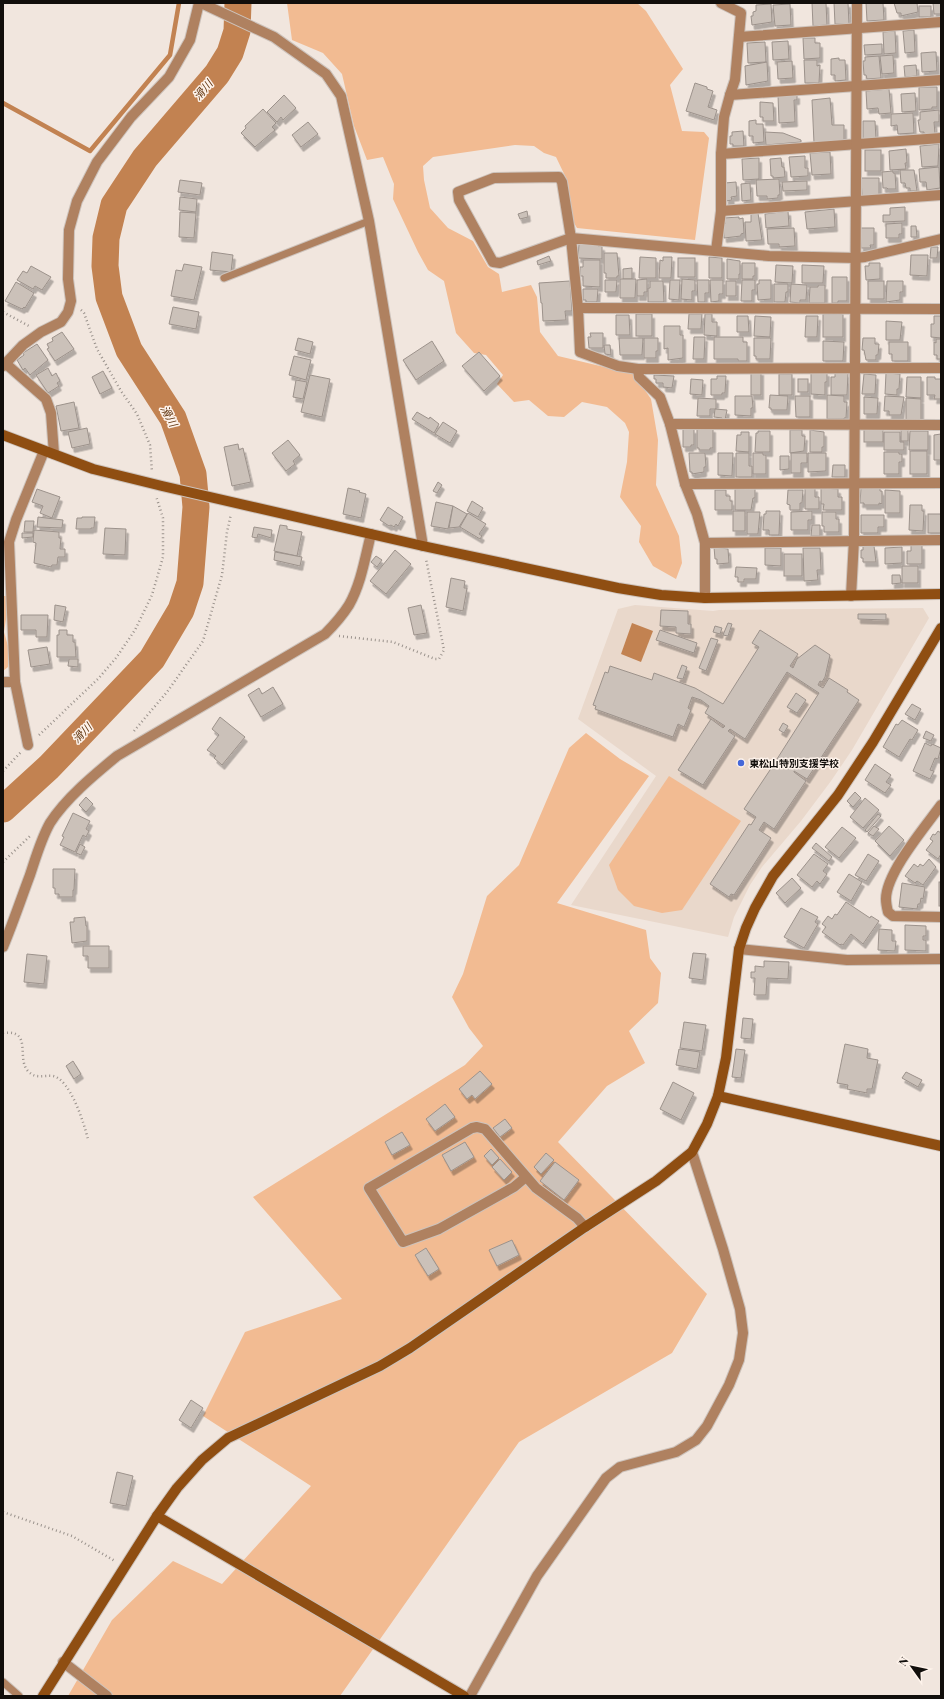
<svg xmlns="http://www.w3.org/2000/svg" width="944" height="1699" viewBox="0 0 944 1699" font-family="'Playfair Display','Noto Sans JP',serif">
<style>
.built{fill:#e9d8cb}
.green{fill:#f2bb92}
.water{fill:#c28251}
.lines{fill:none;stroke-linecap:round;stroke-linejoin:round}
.stream{stroke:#c28251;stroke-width:4.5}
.river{stroke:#c28251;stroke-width:27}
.building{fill:#cbc1b9;stroke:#9c928b;filter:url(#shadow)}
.lane-casing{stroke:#cdc3bc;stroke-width:9}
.street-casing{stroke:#cdc3bc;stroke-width:12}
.secondary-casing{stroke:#cdc3bc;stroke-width:12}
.path{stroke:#9a928c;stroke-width:2.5;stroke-dasharray:1 3;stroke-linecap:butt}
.lane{stroke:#af8160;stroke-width:7}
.street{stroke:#af8160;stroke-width:10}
.secondary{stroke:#8f4e12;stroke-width:10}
.poi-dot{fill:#4467d9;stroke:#fef3eb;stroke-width:1.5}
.labels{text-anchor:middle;stroke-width:3;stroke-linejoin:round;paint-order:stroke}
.poi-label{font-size:10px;font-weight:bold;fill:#110e0b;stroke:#fef3eb;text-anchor:start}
.water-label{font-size:11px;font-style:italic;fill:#623610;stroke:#fef3eb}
</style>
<defs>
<filter id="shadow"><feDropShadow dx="2.5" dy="4.5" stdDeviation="0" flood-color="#0004"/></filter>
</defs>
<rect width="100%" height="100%" fill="#f1e6de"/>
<!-- built -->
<path class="built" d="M635 605 713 611 719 610 923 608 929 618 852 750 831 781 801 821 762 867 750 885 734 917 728 937 571 905 656 776 578 719 618 609Z"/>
<!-- green -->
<g class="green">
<path d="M287 3H637L646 11 683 69 670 85 682 131 704 132 709 138 695 240 577 228 571 218 568 182 556 157 544 153 534 146 515 145 433 157 423 166 424 180 430 208 448 228 473 241 488 267 499 274 502 292 531 285 537 297 540 332 558 356 634 374 651 399 658 440 656 485 679 536 682 563 676 579 653 566 639 542 641 526 620 497 627 462 629 432 625 423 607 407 582 402 564 417 548 416 529 400 514 402 497 384 503 375 486 355 474 353 456 333 444 281 428 270 418 252 393 199 394 184 383 157 367 160 354 126 342 74 323 53 292 40Z"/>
<path d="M3 596H7V613L4 632 8 646V667L3 671Z"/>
<path d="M586 733 620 759 649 776 557 903 646 930 650 958 661 973 658 1003 629 1031 645 1063 607 1086 558 1142 707 1294 672 1353 519 1442 340 1696H68L112 1620 173 1561 222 1584 311 1486 203 1416 245 1332 342 1299 253 1197 465 1065 483 1046 469 1028 452 997 463 974 487 896 519 865 569 748Z"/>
<path d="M669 776 741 821 682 910 662 913 634 906 618 890 609 865Z"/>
</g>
<!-- water -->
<path class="water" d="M632 623 653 631 641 662 621 654Z"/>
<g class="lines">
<!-- stream -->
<path class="stream" d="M3 103 90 151 170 55 179 3"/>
<!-- river -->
<path class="river" d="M3 809 49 767 152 659 181 610 190 583 196 507 193 474 173 418 129 350 109 297 105 266 106 238 114 205 145 158 217 74 230 53 237 31 238 3"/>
</g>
<!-- building -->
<g class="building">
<path d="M812 3H826L827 25 813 26Z"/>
<path d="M834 3H848L849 24H835Z"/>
<path d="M866 3H883L884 20 867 21Z"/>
<path d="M894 3H917L918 12 901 16V13H897Z"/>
<path d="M933 3H941V14H934Z"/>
<path d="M771 4 772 22 752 25 751 16H753V12L756 11V5Z"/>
<path d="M790 4 791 25 775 26 773 5Z"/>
<rect x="919" y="6" width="12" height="11"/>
<path d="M914 30 915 52 905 53 903 31Z"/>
<path d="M895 31 896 53 884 54 883 32Z"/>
<path d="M803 38H815V43H820V58L804 59Z"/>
<path d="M788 41 789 59 773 60 772 42Z"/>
<path d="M765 42 766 62 748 63 747 43Z"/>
<path d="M882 44V54L865 55 864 45Z"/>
<path d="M933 52H936L937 71 922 72 921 53Z"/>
<path d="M893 55 894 73 882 74 880 56Z"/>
<path d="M879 56 881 78 867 79 866 75H864L863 61H865V57Z"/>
<path d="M839 58V60H845L846 80 835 81V75H831V59Z"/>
<path d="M804 60H817V66L820 65 819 83H805Z"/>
<path d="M792 61 793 78 778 79 777 62Z"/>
<path d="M767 62 768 81 746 85 745 66Z"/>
<path d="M916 65 917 76 905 77 904 66Z"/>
<path d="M695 83 707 87V89L713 91 708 107 717 110 714 120 686 111Z"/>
<path d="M919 87H937V107H932V109L919 110Z"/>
<path d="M889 89 891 113 879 114 878 108 867 109 866 91Z"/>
<path d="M915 93 916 111 902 112 901 94Z"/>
<path d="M797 94V100H794L795 122 779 123 778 95Z"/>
<path d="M284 95 296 108 283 120 281 117 277 122 267 112Z"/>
<path d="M830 98 832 125H844V140L814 143 812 100Z"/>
<path d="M760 102 773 103 774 121H763V117H760Z"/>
<path d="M263 109 276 123 272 127 275 130 255 147 241 133 246 128 245 126Z"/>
<path d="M939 110V122H934L935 134H924V132H920L918 120H920V112Z"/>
<path d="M913 113 914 133 898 134 897 125 891 126V114Z"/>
<path d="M756 120V124H763L764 142 753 143V136H749V121Z"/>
<path d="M863 121H875L876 139 863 140Z"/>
<path d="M308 122 318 134 301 147 292 135Z"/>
<path d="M743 131 744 146H733V144H730V136H732V132Z"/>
<path d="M765 132 783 133 801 140V142L766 145Z"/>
<path d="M939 144 938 166 922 167 920 146Z"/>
<path d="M906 149 907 163H905L906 169 890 170 889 151Z"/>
<rect x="865" y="150" width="16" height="21"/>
<path d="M830 152 831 174 812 175 810 153Z"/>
<path d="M805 156V168H808V176L791 177 789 157Z"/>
<path d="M759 158V179L743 180 742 159Z"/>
<path d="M781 158 782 167H784L785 177 773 178V176H771L770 159Z"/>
<path d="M939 167 940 188 927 190 926 182H920L919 169Z"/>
<path d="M900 170H914L917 191H910V188H906L905 183H901Z"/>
<path d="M893 171V173H895L896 189H888L887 188H883L882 172Z"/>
<path d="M861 178H879V196L862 197Z"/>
<path d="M779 179 780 195H778V198L767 199V196H757L756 180Z"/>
<path d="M180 180 202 183 200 195 178 192Z"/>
<path d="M807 181V190L783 191 782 182Z"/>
<path d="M736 182 737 196 731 197 732 200 726 201 725 183Z"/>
<path d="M750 183 751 200 742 201 741 184Z"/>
<path d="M180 197 197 199 196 212 179 210Z"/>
<path d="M905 207V221L883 222V215H890V208Z"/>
<path d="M834 209 835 227 807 229 805 212Z"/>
<path d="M527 211 528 217 520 219 518 214Z"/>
<path d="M788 211 789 226 766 228 765 214Z"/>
<path d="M180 212 196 213 194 238 179 237Z"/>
<path d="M758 213 762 240 746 241 745 222H751V214Z"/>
<path d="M739 217V219L743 218 744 233 741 234V236L724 238 723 224H725L724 218Z"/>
<path d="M902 223V234H899V238H886V224Z"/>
<path d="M911 226H916L917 237H911Z"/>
<path d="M794 228 795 246 779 247V244H768L767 229Z"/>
<path d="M860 228H874V245H870L871 248H861Z"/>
<path d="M579 244H598V246H602V259L578 258Z"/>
<path d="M931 247H938L937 258H930Z"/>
<path d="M212 252 233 255 231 272 210 270Z"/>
<path d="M604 253H617L619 276H617V278H606V273H604Z"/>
<path d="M911 255H928L927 276 910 275Z"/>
<path d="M549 256 551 261 538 265 537 261Z"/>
<path d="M640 257 656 258V278H639Z"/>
<path d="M663 257H672L671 278H659L660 260 663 261Z"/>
<path d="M709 257 722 258V278H709Z"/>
<rect x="678" y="258" width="17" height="19"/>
<path d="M727 259 740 261V274H739V279H727Z"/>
<path d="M583 260H600V287L583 286V276H580V267H583Z"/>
<path d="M742 263H755V276H753V279H742Z"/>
<path d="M869 263H880V279L866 280 865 266H869Z"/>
<path d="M184 264 202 267 194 300 171 296 176 270 182 271Z"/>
<path d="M776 265 793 266 792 283 775 282Z"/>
<path d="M802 265 824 266 823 283H802Z"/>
<path d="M31 266 51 277 42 290 35 286 33 289 17 280 23 271 27 273Z"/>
<path d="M632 268V279H623V269Z"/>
<path d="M832 277H847V301H838V303H832Z"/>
<path d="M620 279H636L635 298H620Z"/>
<path d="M647 279V292H644V296H637V280Z"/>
<path d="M682 279 695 280V291H692V300L681 299Z"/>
<path d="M605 280H617L616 292H605Z"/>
<path d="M670 280H680L679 300 669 299Z"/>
<path d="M697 280H709V293H705V302H698Z"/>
<path d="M710 280H723V294H719V301L711 302Z"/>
<path d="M742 280H755V290H752V301H741Z"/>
<path d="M759 280H771V299L758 300 757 284H759Z"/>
<path d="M570 281 572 311H565L566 320 543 321 542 303H541L539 283Z"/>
<path d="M650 281H663L664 302H648V288H650Z"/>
<rect x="726" y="281" width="10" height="15"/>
<rect x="868" y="281" width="16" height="18"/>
<path d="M887 281H903V292H900V300L886 302Z"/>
<path d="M16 282 34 293 25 308 24 307 22 309 5 301Z"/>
<path d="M774 284H788V292H786L785 302H774Z"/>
<path d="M791 284 807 285 806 300H800V303L790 302Z"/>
<path d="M818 285H825V303H809L810 287H818Z"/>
<path d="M583 289H598L597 302H586V300H583Z"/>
<path d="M173 307 199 312 196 329 169 324Z"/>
<rect x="636" y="314" width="16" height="22"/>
<path d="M689 314H702L701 329H688Z"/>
<path d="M705 314H712V322H717V336L704 335Z"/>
<rect x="823" y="314" width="20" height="23"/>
<path d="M616 315H629L630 335H616Z"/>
<path d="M737 316H748L749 332H737Z"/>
<path d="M755 316 771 317 770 337 754 336Z"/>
<path d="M806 316H818L817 337H805Z"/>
<path d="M934 316H941V338L931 337V324H934Z"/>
<path d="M886 321 902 322 900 340H886Z"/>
<path d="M664 326H680V335H683V358L668 360V348L664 349Z"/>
<path d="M62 332 74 349 55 361 47 349 49 348 47 344 53 341 52 338Z"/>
<path d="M590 333H603V348H589L588 337H591Z"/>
<path d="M694 337H705L704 359H693Z"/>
<path d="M714 337H743V342H747V361H738V359H714Z"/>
<path d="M298 338 313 342 310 354 295 350Z"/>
<path d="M619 338H643L642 355H620Z"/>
<path d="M644 338H658V351H656V358H644Z"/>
<path d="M754 338H771L770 359H756V356H754Z"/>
<path d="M863 338H875V344H879L878 355H876V360H866L864 350H862Z"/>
<path d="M936 339H941V359H937V355H934V342L936 343Z"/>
<path d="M432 341 444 361 416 380 403 360Z"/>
<path d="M823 341 844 342 843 361H823Z"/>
<path d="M889 342H908V361H892V354H889Z"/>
<path d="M37 344 48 360 30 375 25 368 23 370 17 360 24 355 23 353Z"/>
<path d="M604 345H610L611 355 605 354Z"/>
<path d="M479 352 500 376 484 391 462 366Z"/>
<path d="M294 356 311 360 306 380 289 375Z"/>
<path d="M48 368 52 376 56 373 60 381 57 383 59 386 48 393 36 375Z"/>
<path d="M103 371 112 388 100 394 92 377Z"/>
<rect x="751" y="371" width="10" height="24"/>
<path d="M811 372H827V382H825V395L811 394Z"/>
<path d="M835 373H848L847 395H831V377H835Z"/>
<path d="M886 373 900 374 899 389H897V395L885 394Z"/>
<rect x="779" y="374" width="13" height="21"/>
<path d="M864 374 876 375 875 394H862Z"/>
<path d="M310 375 330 379 322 417 301 412Z"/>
<path d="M654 375 674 376 672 388 663 387V383H656V379H654Z"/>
<path d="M717 376H726L725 393H722V395H711V379H717Z"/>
<path d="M907 377H921V398L906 397Z"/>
<path d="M927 377H935V379H941V399H934L935 395H927Z"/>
<path d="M691 379 703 380 702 395 690 394Z"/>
<rect x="798" y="379" width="10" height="13"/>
<path d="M296 380 307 382 303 399 293 397Z"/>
<path d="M770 395 788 396 787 410H771V408H769Z"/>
<path d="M827 395 844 396V402H847L846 418H844V419H827Z"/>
<path d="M735 396H752L753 408H751V416L735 415Z"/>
<path d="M795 396H810V417H796Z"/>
<path d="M885 396 904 397 901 415H889V411H884Z"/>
<path d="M864 397 878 398 877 414H864Z"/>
<path d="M698 398 716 399V409H710V416H697Z"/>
<path d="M906 398 921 399V421H906Z"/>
<path d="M74 402 79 428 61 431 56 406Z"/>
<path d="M715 409 727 410 725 420 722 419V418L714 417Z"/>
<path d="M417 412 429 419 430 417 439 424 434 433 412 419Z"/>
<path d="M443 422 457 431 450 443 435 434Z"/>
<path d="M87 428 90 444 72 448 68 432Z"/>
<path d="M697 428H713V448H710V450H699V448H697Z"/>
<path d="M683 429H694V445H691V447H683Z"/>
<rect x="864" y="429" width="19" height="13"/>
<rect x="901" y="429" width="7" height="12"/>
<path d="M790 430H802V436H805L804 451 790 453Z"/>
<path d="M810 430 824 432V447H822V452H810Z"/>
<path d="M758 431H770V452H755L756 433H758Z"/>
<path d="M910 431H928V450H909Z"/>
<path d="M741 432H749V452L736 451 737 435H741Z"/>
<path d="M884 432H900V442H904V450H884Z"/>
<path d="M941 434V460H934V435Z"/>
<path d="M288 440 300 455 293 461 295 464 286 471 272 453Z"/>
<path d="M238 444 239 450 243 448 251 482 232 486 224 447Z"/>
<rect x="910" y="451" width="17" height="23"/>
<path d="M884 452H899V454H902V462H899V474H884Z"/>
<path d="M689 453H705L706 467H704V472L692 474V472H690Z"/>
<path d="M718 453H733L732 476 718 475Z"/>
<path d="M736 453H749V466H752V477H736Z"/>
<path d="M753 453H763V455H766V474H753Z"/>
<path d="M791 453H807V463H801V473H791Z"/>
<path d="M808 453H826V471L808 472Z"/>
<path d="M780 456H789V469L780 470Z"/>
<path d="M833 465H845V477H832Z"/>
<path d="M438 482 442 485 437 493 433 491Z"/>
<path d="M815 487V497H819V509H805V488Z"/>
<path d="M348 488 360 491 359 492 366 494 361 518 343 514Z"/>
<path d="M755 488V498H753L751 510H735V489Z"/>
<path d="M821 488 838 489V497H842V510H823L824 504H821Z"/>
<path d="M861 488H880V491H882V504L879 503V505H864V503H860Z"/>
<path d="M37 489 60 497 52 518 40 513 43 506 32 502Z"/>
<path d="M715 490H726V496H730V501H732V510H715Z"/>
<path d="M788 490H803L802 503H800V510H790V505L787 504Z"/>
<path d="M885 490 900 491V513H885Z"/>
<path d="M472 501 483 508 478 517 467 511Z"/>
<path d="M436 502 453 506 448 529 431 526Z"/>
<path d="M910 505H922V511H924L923 531 909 530Z"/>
<path d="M453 506 467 514 459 527 449 528Z"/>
<path d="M388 507 403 517 398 526 396 524 394 527 391 525 389 526 380 520Z"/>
<rect x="733" y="511" width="12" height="20"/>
<path d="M766 511H780L779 535H769V530H763L764 514H766Z"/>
<path d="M812 511V520H808V530H791V512Z"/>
<path d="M747 512H760L758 534H747Z"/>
<path d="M822 512H836V519H839V532H824V526H822Z"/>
<path d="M468 513 486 524 479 534 482 536 480 539 460 527Z"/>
<rect x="928" y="514" width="13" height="19"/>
<path d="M861 515H884V527H878V533H861Z"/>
<path d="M38 517 63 520 62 528 37 527Z"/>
<path d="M82 517H95L94 528H91V529H76L77 518H82Z"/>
<path d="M25 521H34L33 532H24Z"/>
<path d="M280 525 287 526V529L302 532 297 556 274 551Z"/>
<path d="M812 525H820V536H811Z"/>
<path d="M254 527 272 530 271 538 258 534 257 538 252 537Z"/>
<path d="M105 528 126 529 125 555 103 554Z"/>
<path d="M34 530 59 532V538H61L60 549H65V557H58L57 565H52L51 567 34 563 36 543 33 542Z"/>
<path d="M22 533H33V537L22 538Z"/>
<path d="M911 545H922V564H907V551H911Z"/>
<path d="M863 546H874L876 562H863V558H861V550H863Z"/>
<path d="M714 547 728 549 729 563 717 564V559H715Z"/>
<path d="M902 547V563L885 564V548Z"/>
<path d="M765 548H781V566L765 565Z"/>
<path d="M803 548H820L821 570H817L818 580 804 581Z"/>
<path d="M395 550 411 564 386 594 370 581Z"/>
<path d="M275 552 302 557 300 566 274 560Z"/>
<rect x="784" y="554" width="18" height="22"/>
<path d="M376 556 382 560 377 567 371 562Z"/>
<rect x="902" y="566" width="16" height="17"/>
<path d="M736 567 757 568 756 579H744V582H738V577H735Z"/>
<path d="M892 575H900L901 583 892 584Z"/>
<path d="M451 578 465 581 464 588H467L463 611 446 607Z"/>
<path d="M55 605 66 607 63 622 54 620Z"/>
<path d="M421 605 427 633 414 635 408 608Z"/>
<path d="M661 610 688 611V624H691V634L676 633V627L660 626Z"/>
<path d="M858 614H886V620L858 619Z"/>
<path d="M21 615H48L47 637H36V630H21Z"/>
<path d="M728 623 732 624 728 636 723 635Z"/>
<path d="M715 626 722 628 720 634 713 632Z"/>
<path d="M59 630H67V635H73V642H75L76 657H57V635H59Z"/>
<path d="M660 630 697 643 694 653 656 640Z"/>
<path d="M760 630 798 654 790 666 793 668 797 659 815 645 830 655 825 677 822 682 820 681 818 685 823 688 829 678 848 690 847 692 859 700 807 779 794 771V772L806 781 774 829 764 822 759 830 771 838 734 895 731 894 729 897 710 884 749 824 751 825 756 817 744 809 776 761 787 768 789 767 777 759 819 693 787 672 745 739 730 729 728 731 735 736 703 785 678 770 711 719 723 728 725 726 705 713 709 706 701 700 692 697 688 708 691 710 684 727 678 724 673 737 595 709 596 706 593 705 605 672 608 673 610 666 652 680 654 673 695 688 723 704 759 647 752 643Z"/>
<path d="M711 638 718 640 706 671 699 668Z"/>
<path d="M47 647 50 664 31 667 28 650Z"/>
<path d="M69 659H78V667L68 666Z"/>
<path d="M682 665 687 667 683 679 677 678Z"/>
<path d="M273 687 283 704 261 717 248 695 259 688 262 694Z"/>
<path d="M796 693 806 700 797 713 787 707Z"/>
<path d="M912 704 921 709 915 720 905 714Z"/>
<path d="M220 717 245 737 222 765 214 758 216 756 207 750 219 735 212 729Z"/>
<path d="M902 720 918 730 912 740 910 739 899 757 883 747 896 724 898 725Z"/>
<path d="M783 723 788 726 784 733 779 730Z"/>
<path d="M926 731 934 735 931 741 923 738Z"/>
<path d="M925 743 931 746 932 744 941 748 938 759 935 758 930 770 934 771 930 779 913 771Z"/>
<path d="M875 764 891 775 886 782 891 785 885 793 865 780Z"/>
<path d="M855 792 861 798 853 807 847 801Z"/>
<path d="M86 797 93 804 86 812 79 805Z"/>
<path d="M865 798 879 810 863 828 850 817Z"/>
<path d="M73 813 90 821 86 829 89 831 86 837 83 835 75 852 60 845 64 837 62 836Z"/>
<path d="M878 814 881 816 867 832 865 830Z"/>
<path d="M874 826 879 829 873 836 868 833Z"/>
<path d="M889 826 904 840 890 856 875 841Z"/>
<path d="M842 827 856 838 839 858 825 847Z"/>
<path d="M938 831 941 833V854L938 859 926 850 933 841 930 839 933 834 935 835Z"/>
<path d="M816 843 832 857 829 861 812 848Z"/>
<path d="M80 844 85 847 81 855 76 853Z"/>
<path d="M814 854 828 864 823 871 827 874 820 884 817 881 812 887 797 875Z"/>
<path d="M868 854 879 861 866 881 855 875Z"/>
<path d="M929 859 936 867 923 885 917 881 915 883 905 876 914 864 918 867 920 864 923 866Z"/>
<path d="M53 869H75L74 890H73V897H59V894H55V888H53Z"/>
<path d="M849 874 862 882 851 901 837 892Z"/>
<path d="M792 878 801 888 785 903 776 893Z"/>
<rect x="939" y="882" width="2" height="24"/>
<path d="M902 883 925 887 923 899 921 898 920 904H918L917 909 899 907Z"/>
<path d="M846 902 870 918 871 916 879 921 863 944 851 934 843 945 841 944 840 945 822 932 826 927 822 924 828 916 832 919 835 914 837 915Z"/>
<path d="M801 908 818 917 815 922 818 924 804 948 784 937Z"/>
<path d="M85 917 86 926H87V941L72 943 70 922H74V918Z"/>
<path d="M905 925 926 926V936H923V940H926V951L905 950Z"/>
<path d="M879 929 892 930V941H896L895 951 878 950Z"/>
<path d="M83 946H109V968H88V956H83Z"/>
<path d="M693 953 706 954 703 980 689 978Z"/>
<path d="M27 954 47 956 44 984 24 982Z"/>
<path d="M764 961 789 962 788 979 767 978 766 995H754L755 978H751V972H755V966L764 967Z"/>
<path d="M743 1018 753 1019 751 1039 741 1038Z"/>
<path d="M684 1022 706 1025 702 1051 680 1048Z"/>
<path d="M845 1044 868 1049 867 1058 878 1060 872 1089H867V1093L847 1089 848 1085 837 1083Z"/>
<path d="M679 1049 700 1052 697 1069 676 1065Z"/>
<path d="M736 1049 745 1050 741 1078 732 1077Z"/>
<path d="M73 1061 81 1074 74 1079 66 1066Z"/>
<path d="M480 1071 492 1084 475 1099 472 1095 467 1099 459 1089Z"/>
<path d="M906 1072 922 1080 918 1087 902 1078Z"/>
<path d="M673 1082 694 1093 681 1120 660 1109Z"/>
<path d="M445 1104 455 1117 435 1131 426 1119Z"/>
<path d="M505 1119 512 1128 500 1137 493 1128Z"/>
<path d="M402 1132 410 1145 392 1155 385 1142Z"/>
<path d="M465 1142 474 1157 451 1171 442 1155Z"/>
<path d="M491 1149 499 1158 492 1165 484 1156Z"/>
<path d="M546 1153 554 1160 541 1174 534 1167Z"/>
<path d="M500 1159 512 1172 504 1180 492 1167Z"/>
<path d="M555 1162 579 1180 564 1200 540 1181Z"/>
<path d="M512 1240 519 1255 497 1266 489 1250Z"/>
<path d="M426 1248 439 1269 428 1276 415 1255Z"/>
<path d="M191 1400 203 1408 191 1428 179 1420Z"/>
<path d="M117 1472 133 1476 126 1506 110 1503Z"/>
</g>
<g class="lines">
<defs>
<g id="lane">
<path d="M224 278 369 221"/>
<path d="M3 1682 19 1696"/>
</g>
<g id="street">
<path d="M201 3 274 37 326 74 341 96 369 221 423 546"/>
<path d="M721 3 741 13 735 80 730 95"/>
<path d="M739 37 941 22"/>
<path d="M721 154 941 138"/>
<path d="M559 177 562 182 571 238 500 263 493 262 459 200 458 192 494 178Z"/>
<path d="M721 211 941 195"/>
<path d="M941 239 865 257 856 258 769 256 571 238 578 308 580 352 618 366 638 369 941 368"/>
<path d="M716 251 721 211V154L724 117 730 95 941 80"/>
<path d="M578 308 941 309"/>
<path d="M5 363 46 399 51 413 54 454"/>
<path d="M3 366 23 345 41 332 61 322 68 312 71 301 68 279 69 230 77 201 97 162 131 117 169 77 190 40 199 3"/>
<path d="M638 369 639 377 660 397 670 424 685 484 697 514 705 543V598"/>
<path d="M670 424 941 425"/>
<path d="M685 484 941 483"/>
<path d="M705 543 941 540"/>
<path d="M851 596 854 540 857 3"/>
<path d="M3 682H15"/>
<path d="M28 745 15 682 9 542 16 520 44 451"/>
<path d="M941 805C925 827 886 873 886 899 886 903 887 908 888 912L893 916 941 917"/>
<path d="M3 947C13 923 21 899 30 875 36 857 41 839 50 823 66 798 94 775 117 756L325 634C334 625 342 616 349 605 361 584 365 558 371 534"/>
<path d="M739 949 847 960 941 959"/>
<path d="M526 1177 514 1187 439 1229 403 1242 369 1188 472 1128 477 1127 485 1129 536 1188 577 1218 585 1227"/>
<path d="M63 1662 107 1696"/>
<path d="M470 1696 537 1576 606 1478 620 1467 676 1452 696 1440 707 1426 729 1385 739 1360 743 1333 740 1309 723 1249 692 1152"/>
</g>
<g id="secondary">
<path d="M3 435 93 469 162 486 423 546 618 588 661 595 705 598 941 594"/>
<path d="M718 1096 941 1146"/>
<path d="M157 1516 464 1696"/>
<path d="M43 1696 157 1516 177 1488 202 1460 228 1438 380 1366 410 1348 585 1227 656 1181 692 1152 707 1124 718 1096 726 1058 739 949 746 928 755 908 773 876 838 795 873 742 941 628"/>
</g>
</defs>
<!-- lane casing -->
<use href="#lane" class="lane-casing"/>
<!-- street casing -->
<use href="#street" class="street-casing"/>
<!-- secondary casing -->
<use href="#secondary" class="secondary-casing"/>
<!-- path -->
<g class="path">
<path d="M81 310 84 313 97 349 121 391 137 414 150 445 152 472"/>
<path d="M3 312 29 326"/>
<path d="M339 636 393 642 435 659H439L444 650 426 559"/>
<path d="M134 731 167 692 203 641 222 575 227 532 231 514"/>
<path d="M39 735 98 679 116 658 135 630 152 595 163 557V518L156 496"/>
<path d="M3 771 21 752"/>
<path d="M3 862 30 836"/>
<path d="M3 1033C34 1029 15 1060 29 1072 36 1079 44 1075 53 1076 71 1080 84 1124 88 1139"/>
<path d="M3 1512 72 1536 115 1561"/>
</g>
<!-- lane -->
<use href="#lane" class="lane"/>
<!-- street -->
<use href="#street" class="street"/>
<!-- secondary -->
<use href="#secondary" class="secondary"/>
</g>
<!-- markers -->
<circle class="poi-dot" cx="741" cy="763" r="4"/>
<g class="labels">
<!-- poi labels -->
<g class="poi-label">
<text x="749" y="767">東松山特別支援学校</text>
</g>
<!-- water labels -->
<g class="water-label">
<text transform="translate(203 90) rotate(-49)" y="4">滑川</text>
<text transform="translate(169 416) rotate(62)" y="4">滑川</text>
<text transform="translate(82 733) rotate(-46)" y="4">滑川</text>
</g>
</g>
<!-- border -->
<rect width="944" height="1699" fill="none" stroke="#110e0b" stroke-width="8"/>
<!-- north arrow -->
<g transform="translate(912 1667) rotate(303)" stroke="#fef3eb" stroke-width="3" paint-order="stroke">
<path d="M0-3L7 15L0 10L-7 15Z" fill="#110e0b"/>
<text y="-6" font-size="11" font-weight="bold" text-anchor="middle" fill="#110e0b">N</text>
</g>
</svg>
